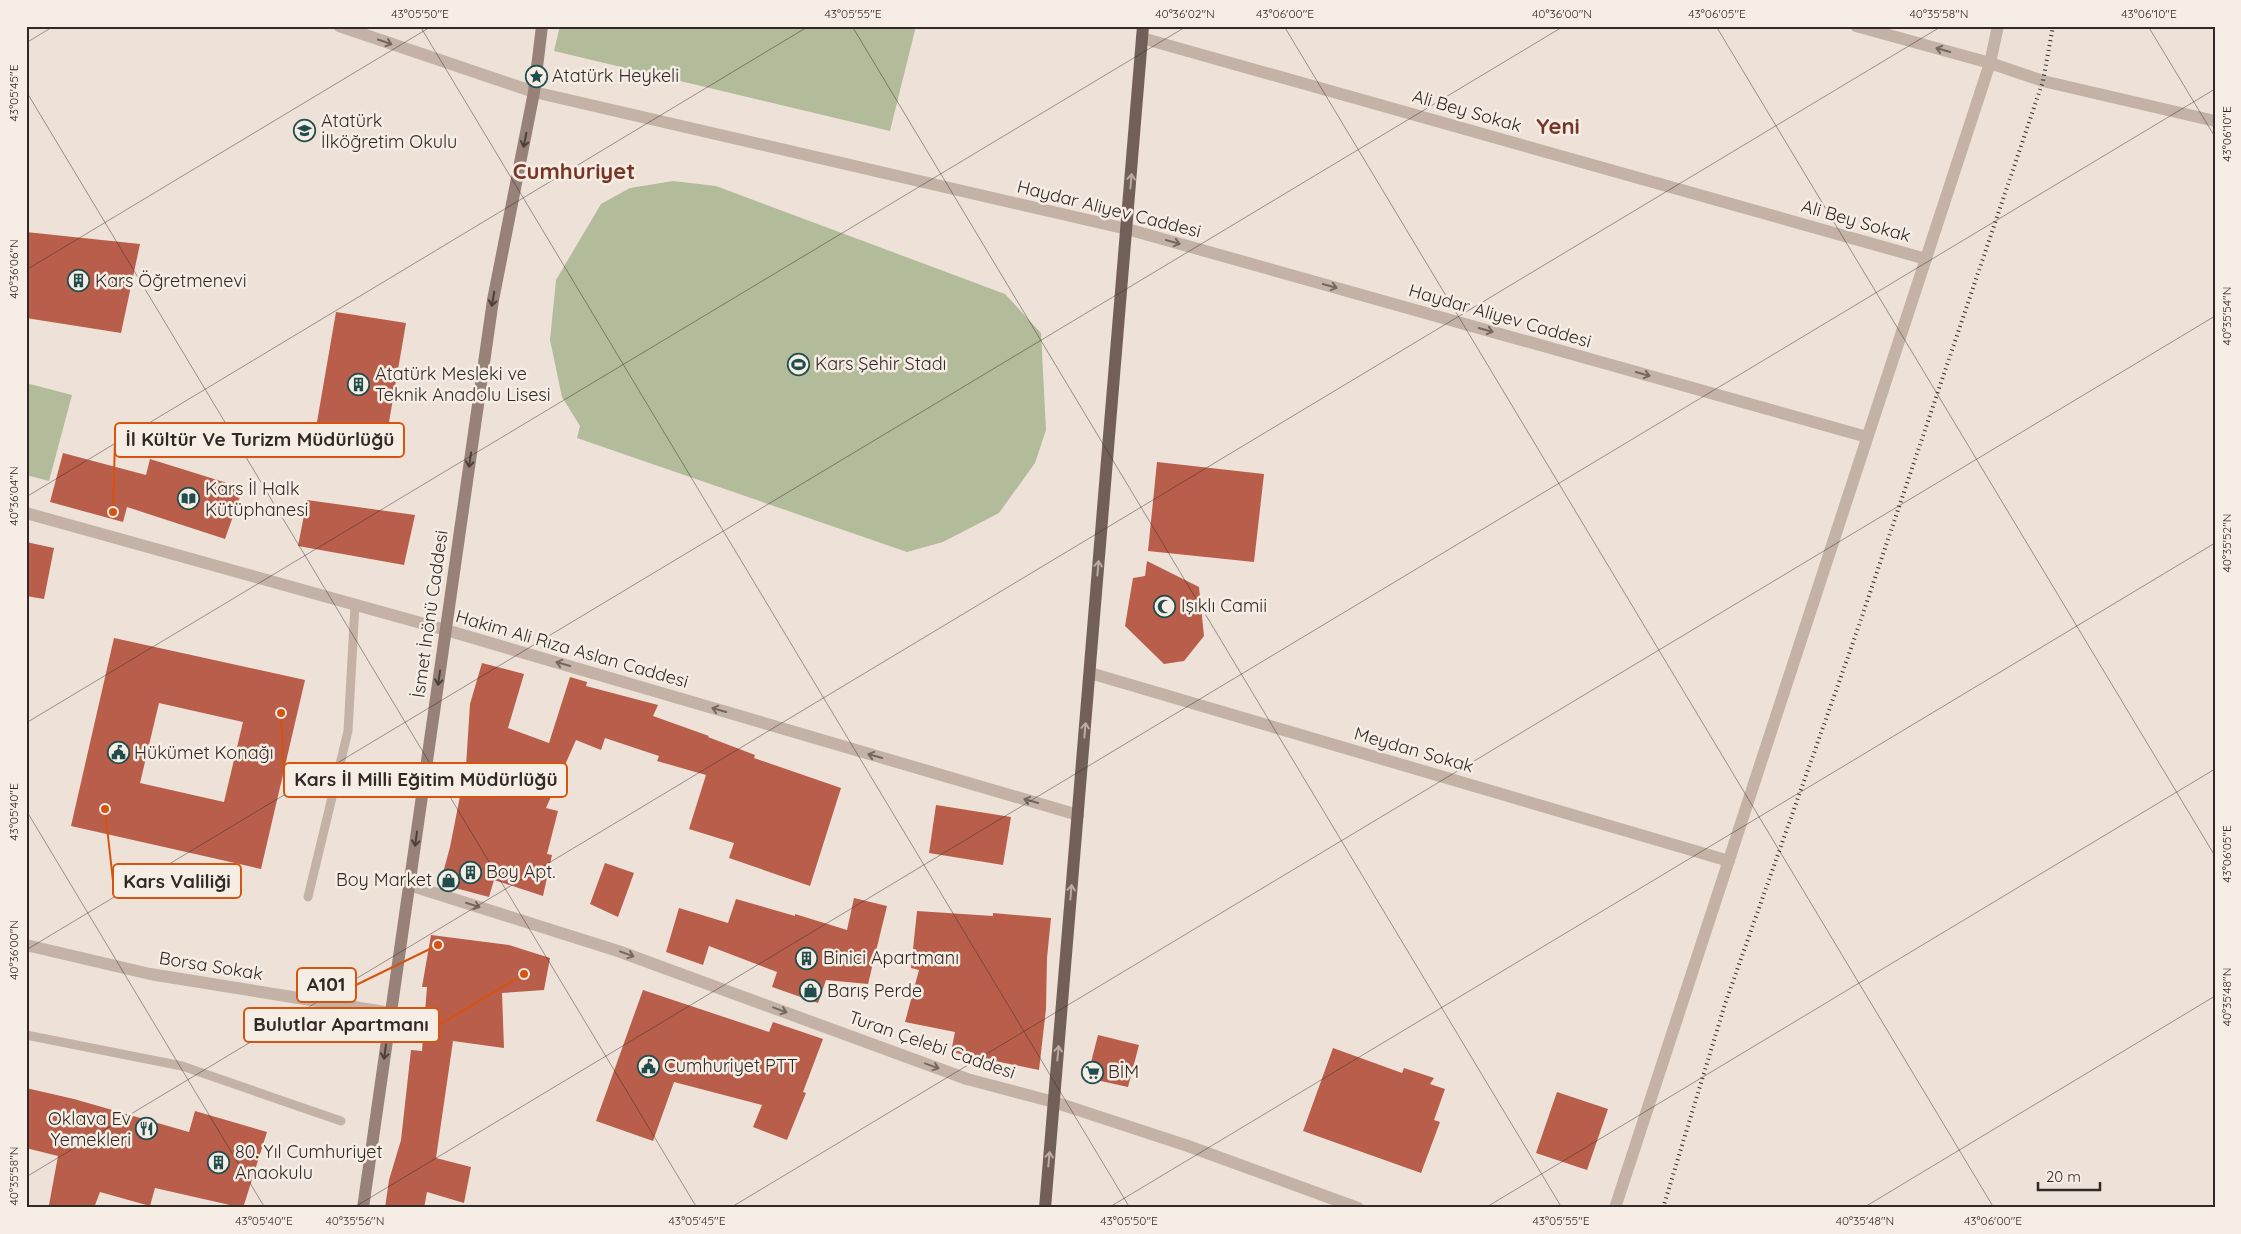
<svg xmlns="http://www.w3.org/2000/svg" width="2241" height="1234" viewBox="0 0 2241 1234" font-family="Quicksand,sans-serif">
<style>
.green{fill:#b2bb9a}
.building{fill:#b95e4b;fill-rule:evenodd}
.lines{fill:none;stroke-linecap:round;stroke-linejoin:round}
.service{stroke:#c4b2a6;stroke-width:9}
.minor{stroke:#c4b2a6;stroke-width:12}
.tertiary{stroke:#c4b2a6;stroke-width:12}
.secondary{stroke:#978178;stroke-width:12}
.primary{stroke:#725f58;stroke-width:12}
.rail{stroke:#312926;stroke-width:4;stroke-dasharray:1 4;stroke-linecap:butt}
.oneway{stroke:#736760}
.oneway2{stroke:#4a3f3a}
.oneway3{stroke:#bbada5}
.ticks{fill:none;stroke:#312926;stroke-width:1;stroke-opacity:0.45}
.labels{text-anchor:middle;stroke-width:5;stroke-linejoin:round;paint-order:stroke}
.poi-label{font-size:18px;fill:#312926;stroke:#f6ede4;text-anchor:start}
.street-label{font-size:18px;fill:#312926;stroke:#f6ede4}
.district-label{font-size:22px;font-weight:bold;fill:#783527;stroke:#f6ede4}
.leader{fill:none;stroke:#d6540f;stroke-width:2}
.callout-dot{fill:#d6540f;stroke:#f6ede4;stroke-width:2}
.callout{fill:#f6ede4;stroke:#d6540f;stroke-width:2}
.callout-label{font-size:19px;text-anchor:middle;font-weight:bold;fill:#312926}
.neatline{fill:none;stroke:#312926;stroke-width:2}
.ticks-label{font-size:12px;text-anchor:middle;fill:#312926}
</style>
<rect width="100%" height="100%" fill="#eee2d8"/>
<!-- green -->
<g class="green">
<path d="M560 26H916L890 131 554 51Z"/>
<path d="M673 181 716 186 1005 294 1041 333 1046 430 1035 463 999 513 943 542 907 552 577 438 580 426 562 397 550 340 556 280 601 204 630 188Z"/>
<path d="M26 383 72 395 49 481 26 475Z"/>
</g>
<!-- building -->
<g class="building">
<path d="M26 232 140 244 121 333 26 318Z"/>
<path d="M336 312 406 323 383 457 313 445Z"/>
<path d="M63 453 146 475 150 459 243 488 225 539 127 507 123 522 50 502Z"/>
<path d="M1157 462 1264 474 1254 562 1148 551Z"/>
<path d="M307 500 415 515 404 565 298 546Z"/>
<path d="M26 542 54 548 44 599 26 596Z"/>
<path d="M1147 561 1199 587 1204 636 1184 661 1164 664 1125 626 1133 578 1145 576Z"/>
<path d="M114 638 305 680 261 869 71 826ZM159 703 243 722 224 802 140 783Z"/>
<path d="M482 663 524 674 508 728 549 743 570 677 587 682 586 686 658 705 653 716 709 736 708 737 755 755 754 758 841 788 810 886 729 858 734 843 689 829 706 775 657 761 659 756 605 738 601 750 576 740 546 808 558 811 547 854 552 855 543 896 494 880 489 897 440 884 450 847 466 766 470 704Z"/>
<path d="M936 805 1011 817 1003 865 929 853Z"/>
<path d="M605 863 634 873 618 917 590 904Z"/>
<path d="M854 898 887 906 868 984 826 980 818 1003 772 987 777 972 709 946 703 965 666 952 679 908 728 923 736 899 795 916V914L847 930Z"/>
<path d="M917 911 993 916V913L1051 918 1047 958 1046 1009 1039 1070 951 1052 955 1032 905 1022 919 970 911 968Z"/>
<path d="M431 935 509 945 550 958 544 990 502 993 504 1048 453 1041 436 1158 471 1167 464 1203 427 1192 424 1208H385L389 1180 401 1140 411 1050 422 1051 427 987H422Z"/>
<path d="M643 990 769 1032 773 1022 823 1039 803 1092 806 1093 787 1140 753 1127 762 1105 674 1082 653 1141 596 1121Z"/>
<path d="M1098 1035 1139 1045 1128 1087 1087 1078Z"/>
<path d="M1333 1048 1402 1073 1404 1068 1434 1078 1430 1084 1445 1089 1434 1120 1440 1122 1421 1173 1303 1131Z"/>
<path d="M26 1088 74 1099 189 1132 195 1111 267 1132 243 1208 155 1188 150 1206 100 1192 94 1208H59L49 1205 58 1156 26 1148Z"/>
<path d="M1557 1092 1608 1109 1587 1170 1536 1153Z"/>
</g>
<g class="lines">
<!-- service -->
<g class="service">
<path d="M308 897 348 731 355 605"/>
<path d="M26 1035 182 1066 341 1121"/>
</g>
<!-- minor -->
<g class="minor">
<path d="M339 26 534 92 1127 229 1867 437"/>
<path d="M1142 38 1926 259"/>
<path d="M26 513 446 630 1078 815"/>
<path d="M1090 673 1729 861"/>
<path d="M409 885 618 951 967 1079 1054 1102 1188 1146 1358 1208"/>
<path d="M26 945 150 974 391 1013"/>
<path d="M1615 1208 1990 63 1998 26"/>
</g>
<!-- tertiary -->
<path class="tertiary" d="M1856 26 1990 63 2043 81 2215 121"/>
<!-- secondary -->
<path class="secondary" d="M363 1208 493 300 534 92 542 26"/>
<!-- primary -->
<path class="primary" d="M1045 1208 1143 26"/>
<!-- rail -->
<path class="rail" d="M1663 1208 1725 1004 1855 637 2043 81 2053 26"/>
</g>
<!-- one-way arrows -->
<defs><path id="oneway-shaft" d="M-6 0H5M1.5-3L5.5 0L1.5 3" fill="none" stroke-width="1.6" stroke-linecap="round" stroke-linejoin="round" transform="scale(1.25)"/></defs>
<g class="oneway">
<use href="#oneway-shaft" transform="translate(385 42) rotate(19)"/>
<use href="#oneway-shaft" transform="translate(1943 50) rotate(-164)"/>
<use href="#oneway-shaft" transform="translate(1173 242) rotate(16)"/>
<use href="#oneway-shaft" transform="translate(1330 286) rotate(16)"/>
<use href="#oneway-shaft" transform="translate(1486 330) rotate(16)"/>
<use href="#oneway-shaft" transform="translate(1643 374) rotate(16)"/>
<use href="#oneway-shaft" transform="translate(563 664) rotate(-164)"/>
<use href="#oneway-shaft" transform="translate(719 710) rotate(-164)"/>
<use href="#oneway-shaft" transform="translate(875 756) rotate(-164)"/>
<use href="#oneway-shaft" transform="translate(1031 801) rotate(-164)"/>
<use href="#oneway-shaft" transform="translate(473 905) rotate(18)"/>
<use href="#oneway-shaft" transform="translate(627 954) rotate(20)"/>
<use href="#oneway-shaft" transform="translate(780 1010) rotate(20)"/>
<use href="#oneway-shaft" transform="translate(932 1066) rotate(20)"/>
</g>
<g class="oneway2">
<use href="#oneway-shaft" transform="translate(525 140) rotate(101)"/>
<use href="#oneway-shaft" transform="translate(493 299) rotate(100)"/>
<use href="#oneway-shaft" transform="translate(470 460) rotate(98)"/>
<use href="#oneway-shaft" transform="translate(439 678) rotate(98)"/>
<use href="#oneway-shaft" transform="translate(416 839) rotate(98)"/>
<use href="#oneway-shaft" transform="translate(385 1052) rotate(98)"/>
</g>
<g class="oneway3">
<use href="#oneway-shaft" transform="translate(1131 181) rotate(-85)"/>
<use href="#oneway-shaft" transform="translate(1098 568) rotate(-85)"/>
<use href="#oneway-shaft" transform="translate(1085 730) rotate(-85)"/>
<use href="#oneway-shaft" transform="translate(1071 892) rotate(-85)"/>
<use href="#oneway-shaft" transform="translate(1058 1053) rotate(-85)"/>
<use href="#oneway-shaft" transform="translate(1049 1159) rotate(-85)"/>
</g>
<!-- ticks -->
<path class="ticks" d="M420 26 1130 1208M852 26 1562 1208M1284 26 1994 1208M1716 26 2215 856M2148 26 2215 137M26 43 54 26M26 91 697 1208M26 270 432 26M26 497 809 26M26 723 1187 26M26 810 265 1208M26 950 1564 26M26 1177 1942 26M353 1208 2215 89M730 1208 2215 316M1108 1208 2215 543M1485 1208 2215 769M1863 1208 2215 996"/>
<!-- icons -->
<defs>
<symbol id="sight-ring" viewBox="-11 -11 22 22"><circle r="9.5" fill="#f6ede4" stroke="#204e4e" stroke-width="1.5"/><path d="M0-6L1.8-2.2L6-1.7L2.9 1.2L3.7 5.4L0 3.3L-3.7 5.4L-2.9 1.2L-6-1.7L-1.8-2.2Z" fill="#204e4e"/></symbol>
<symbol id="school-ring" viewBox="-11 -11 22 22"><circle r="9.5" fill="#f6ede4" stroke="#204e4e" stroke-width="1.5"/><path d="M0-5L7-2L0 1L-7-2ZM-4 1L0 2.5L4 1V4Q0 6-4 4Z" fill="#204e4e"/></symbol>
<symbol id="building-ring" viewBox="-11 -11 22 22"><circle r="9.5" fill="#f6ede4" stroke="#204e4e" stroke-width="1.5"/><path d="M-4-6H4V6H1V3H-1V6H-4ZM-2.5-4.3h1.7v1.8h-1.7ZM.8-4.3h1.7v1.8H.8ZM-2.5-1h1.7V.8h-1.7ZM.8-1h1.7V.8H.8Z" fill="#204e4e"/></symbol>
<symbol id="stadium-ring" viewBox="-11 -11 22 22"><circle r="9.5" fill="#f6ede4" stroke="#204e4e" stroke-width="1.5"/><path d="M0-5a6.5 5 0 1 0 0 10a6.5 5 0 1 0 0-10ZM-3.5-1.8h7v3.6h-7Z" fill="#204e4e"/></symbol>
<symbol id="library-ring" viewBox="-11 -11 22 22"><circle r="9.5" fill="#f6ede4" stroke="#204e4e" stroke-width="1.5"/><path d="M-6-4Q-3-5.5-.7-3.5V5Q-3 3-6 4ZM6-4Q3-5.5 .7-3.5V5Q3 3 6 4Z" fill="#204e4e"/></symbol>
<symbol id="mosque-ring" viewBox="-11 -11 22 22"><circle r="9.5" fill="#f6ede4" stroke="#204e4e" stroke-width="1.5"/><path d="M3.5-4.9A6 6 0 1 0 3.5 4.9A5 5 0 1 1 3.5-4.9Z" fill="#204e4e"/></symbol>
<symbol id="civic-ring" viewBox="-11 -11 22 22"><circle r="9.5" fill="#f6ede4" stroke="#204e4e" stroke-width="1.5"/><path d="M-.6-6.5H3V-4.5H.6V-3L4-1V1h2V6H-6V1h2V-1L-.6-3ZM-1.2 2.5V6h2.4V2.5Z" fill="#204e4e"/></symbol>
<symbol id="shop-ring" viewBox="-11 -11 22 22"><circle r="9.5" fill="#f6ede4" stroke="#204e4e" stroke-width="1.5"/><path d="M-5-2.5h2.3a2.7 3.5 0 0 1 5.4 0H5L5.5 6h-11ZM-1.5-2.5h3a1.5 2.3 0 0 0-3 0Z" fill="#204e4e"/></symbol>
<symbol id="supermarket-ring" viewBox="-11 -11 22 22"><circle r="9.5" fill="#f6ede4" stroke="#204e4e" stroke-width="1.5"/><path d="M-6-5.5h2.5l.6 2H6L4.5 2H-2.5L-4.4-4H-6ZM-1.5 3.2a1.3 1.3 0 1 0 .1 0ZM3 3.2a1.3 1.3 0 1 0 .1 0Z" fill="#204e4e"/></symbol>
<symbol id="restaurant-ring" viewBox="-11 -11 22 22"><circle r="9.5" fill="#f6ede4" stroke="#204e4e" stroke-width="1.5"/><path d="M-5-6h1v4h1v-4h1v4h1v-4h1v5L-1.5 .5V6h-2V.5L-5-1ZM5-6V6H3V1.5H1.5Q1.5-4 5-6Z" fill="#204e4e"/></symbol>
</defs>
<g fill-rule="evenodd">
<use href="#sight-ring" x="524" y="64" width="25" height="25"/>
<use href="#school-ring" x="292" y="118" width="25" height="25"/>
<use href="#building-ring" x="66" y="268" width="25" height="25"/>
<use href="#stadium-ring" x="786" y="352" width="25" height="25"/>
<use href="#building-ring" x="346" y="372" width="25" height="25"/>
<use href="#library-ring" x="176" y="486" width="25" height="25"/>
<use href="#mosque-ring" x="1152" y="594" width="25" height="25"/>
<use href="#civic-ring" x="106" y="740" width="25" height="25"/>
<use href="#building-ring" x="458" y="860" width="25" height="25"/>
<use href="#shop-ring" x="436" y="868" width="25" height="25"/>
<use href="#building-ring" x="794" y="946" width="25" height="25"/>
<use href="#shop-ring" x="798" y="978" width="25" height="25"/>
<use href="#civic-ring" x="636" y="1054" width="25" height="25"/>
<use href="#supermarket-ring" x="1080" y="1060" width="25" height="25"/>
<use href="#restaurant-ring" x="134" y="1116" width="25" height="25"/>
<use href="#building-ring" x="206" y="1150" width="25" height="25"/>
</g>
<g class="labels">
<!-- poi labels -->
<g class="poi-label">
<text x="552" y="82">Atatürk Heykeli</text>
<text x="321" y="127">Atatürk<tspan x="321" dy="21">İlköğretim Okulu</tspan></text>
<text x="95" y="287">Kars Öğretmenevi</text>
<text x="815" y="370">Kars Şehir Stadı</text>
<text x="375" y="380">Atatürk Mesleki ve<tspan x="375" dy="21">Teknik Anadolu Lisesi</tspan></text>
<text x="205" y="495">Kars İl Halk<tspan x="205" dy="21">Kütüphanesi</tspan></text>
<text x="1181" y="612">Işıklı Camii</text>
<text x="134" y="759">Hükümet Konağı</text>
<text x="486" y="878">Boy Apt.</text>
<text x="432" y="886" text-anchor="end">Boy Market</text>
<text x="823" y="964">Binici Apartmanı</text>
<text x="827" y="997">Barış Perde</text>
<text x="664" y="1072">Cumhuriyet PTT</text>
<text x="1108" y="1078">BİM</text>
<text x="131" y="1125" text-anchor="end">Oklava Ev<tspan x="131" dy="21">Yemekleri</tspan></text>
<text x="235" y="1158">80. Yıl Cumhuriyet<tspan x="235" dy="21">Anaokulu</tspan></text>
</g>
<!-- street labels -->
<g class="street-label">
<text transform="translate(1467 111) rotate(16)" y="6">Ali Bey Sokak</text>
<text transform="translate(1109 209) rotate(14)" y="6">Haydar Aliyev Caddesi</text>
<text transform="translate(1856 221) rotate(16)" y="6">Ali Bey Sokak</text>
<text transform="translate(1500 316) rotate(16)" y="6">Haydar Aliyev Caddesi</text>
<text transform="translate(430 614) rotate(-82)" y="6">İsmet İnönü Caddesi</text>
<text transform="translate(572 649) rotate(16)" y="6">Hakim Ali Rıza Aslan Caddesi</text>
<text transform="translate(1414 750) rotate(16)" y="6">Meydan Sokak</text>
<text transform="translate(211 966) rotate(9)" y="6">Borsa Sokak</text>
<text transform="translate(932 1045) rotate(19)" y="6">Turan Çelebi Caddesi</text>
</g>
<!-- district labels -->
<g class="district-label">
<text x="1558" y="134">Yeni</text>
<text x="574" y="179">Cumhuriyet</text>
</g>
</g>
<!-- callouts -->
<path class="leader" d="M113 512L115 440M281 713L284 780M105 809L113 881M438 945L356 985M524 974L439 1025"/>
<g class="callout-dot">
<circle cx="113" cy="512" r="5"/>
<circle cx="281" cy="713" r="5"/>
<circle cx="105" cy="809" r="5"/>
<circle cx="438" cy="945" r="5"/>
<circle cx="524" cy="974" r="5"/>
</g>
<g class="callout">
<rect x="115" y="423" width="289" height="34" rx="5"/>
<rect x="284" y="763" width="283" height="34" rx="5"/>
<rect x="113" y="864" width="128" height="34" rx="5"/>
<rect x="297" y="968" width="59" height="34" rx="5"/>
<rect x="244" y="1008" width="195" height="34" rx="5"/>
</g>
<g class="callout-label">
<text x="260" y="446">İl Kültür Ve Turizm Müdürlüğü</text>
<text x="426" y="786">Kars İl Milli Eğitim Müdürlüğü</text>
<text x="177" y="888">Kars Valiliği</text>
<text x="326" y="991">A101</text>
<text x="341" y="1031">Bulutlar Apartmanı</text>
</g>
<!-- border -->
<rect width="2241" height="1234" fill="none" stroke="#f6ede4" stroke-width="55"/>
<!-- scale -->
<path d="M2038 1182v8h62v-8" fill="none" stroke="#312926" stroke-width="2.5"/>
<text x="2046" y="1182" font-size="15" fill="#312926" stroke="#f6ede4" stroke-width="4" paint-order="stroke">20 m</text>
<rect x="28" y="28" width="2186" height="1178" class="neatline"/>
<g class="ticks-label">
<text x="420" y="18">43°05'50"E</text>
<text x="853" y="18">43°05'55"E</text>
<text x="1185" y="18">40°36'02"N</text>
<text x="1285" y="18">43°06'00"E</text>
<text x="1562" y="18">40°36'00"N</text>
<text x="1717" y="18">43°06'05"E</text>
<text x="1939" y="18">40°35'58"N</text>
<text x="2149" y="18">43°06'10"E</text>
<text transform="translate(14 93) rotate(-90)" y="4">43°05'45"E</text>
<text transform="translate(2227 134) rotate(-90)" y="4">43°06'10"E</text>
<text transform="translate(14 269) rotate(-90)" y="4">40°36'06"N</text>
<text transform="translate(2227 316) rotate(-90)" y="4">40°35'54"N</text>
<text transform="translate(14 496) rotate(-90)" y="4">40°36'04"N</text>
<text transform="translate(2227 543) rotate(-90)" y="4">40°35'52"N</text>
<text transform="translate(14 812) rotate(-90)" y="4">43°05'40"E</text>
<text transform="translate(2227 854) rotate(-90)" y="4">43°06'05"E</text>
<text transform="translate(14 950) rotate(-90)" y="4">40°36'00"N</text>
<text transform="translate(2227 997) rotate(-90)" y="4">40°35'48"N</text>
<text transform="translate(14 1176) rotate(-90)" y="4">40°35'58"N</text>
<text x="264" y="1225">43°05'40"E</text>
<text x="355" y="1225">40°35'56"N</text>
<text x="697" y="1225">43°05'45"E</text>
<text x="1129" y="1225">43°05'50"E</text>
<text x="1561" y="1225">43°05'55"E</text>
<text x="1865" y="1225">40°35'48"N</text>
<text x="1993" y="1225">43°06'00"E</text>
</g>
</svg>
